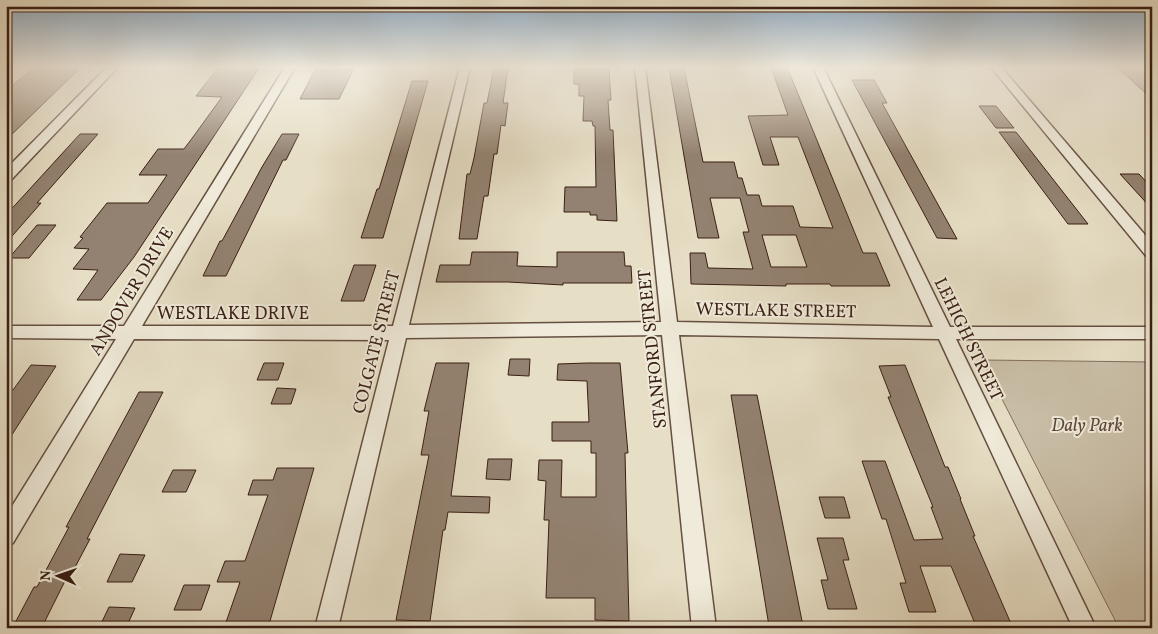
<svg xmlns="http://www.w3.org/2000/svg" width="1158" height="634" viewBox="0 0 1158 634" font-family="Vollkorn,serif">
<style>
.green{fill:#c9bea7;stroke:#826e5e}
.building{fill:#938271;stroke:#3a1f15;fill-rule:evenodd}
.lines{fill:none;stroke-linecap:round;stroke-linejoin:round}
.street-casing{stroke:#654f41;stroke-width:3}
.street{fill:#efead9;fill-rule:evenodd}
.labels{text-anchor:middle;stroke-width:4;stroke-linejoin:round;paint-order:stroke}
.street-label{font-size:18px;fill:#3a1f15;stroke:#efead9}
.park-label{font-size:18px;font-style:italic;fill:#5e473a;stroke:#efead9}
</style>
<rect width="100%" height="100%" fill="#e6dec5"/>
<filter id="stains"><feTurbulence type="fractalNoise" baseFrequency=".004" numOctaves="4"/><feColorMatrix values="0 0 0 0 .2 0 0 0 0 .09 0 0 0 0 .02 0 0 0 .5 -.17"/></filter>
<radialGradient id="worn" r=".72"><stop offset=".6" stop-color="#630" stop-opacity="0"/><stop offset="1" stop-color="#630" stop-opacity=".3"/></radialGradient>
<!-- green -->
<path class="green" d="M982 360 1152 362V628H1119Z"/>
<!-- building -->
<g class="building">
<path d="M244 67 259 68 134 257 101 300H77L98 270 73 269 89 249 74 248 83 238 80 237 107 203H148L167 175H139L158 149H184L193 137 222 97 196 96 218 68Z"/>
<path d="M771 67H787L863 253H876L890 286H831L830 284H786V286L691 284 690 253H705L708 268 753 269 743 232H749L740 198H710L719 238H698L669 68H684L703 162H734L738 178H742L747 195H759L762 206H793L800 227 833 228 798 137H770L779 165H763L748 116 788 115ZM762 235H796L807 267H771Z"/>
<path d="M1117 67H1137L1152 80V99Z"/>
<path d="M494 68H508L503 103H508L505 126 501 125 497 154H494L488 196H484L477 239H459L467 174H470L474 158 484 103H487Z"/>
<path d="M574 69H609L611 100H608L610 130H613L617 221 597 220V215H590V212H564L565 187H596L595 126H593L592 121H583L584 96H579V84H574Z"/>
<path d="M31 70H78L6 140V91Z"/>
<path d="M315 70H353L339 99H300Z"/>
<path d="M852 80H874L887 103H882L957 239 937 238Z"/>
<path d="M412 81H428L383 238H361L377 189H379Z"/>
<path d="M979 106H996L1014 128H996Z"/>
<path d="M999 132H1016L1088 224H1068Z"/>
<path d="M80 134H98L37 203H41L6 243V215Z"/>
<path d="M282 134H299L286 160H283L226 276H203L220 241H222L262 167Z"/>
<path d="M1120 174H1139L1152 188V209Z"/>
<path d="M37 225H56L29 258H9Z"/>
<path d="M472 252H518L517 266 557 267V252H624L625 266H631L632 283H563V285L508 282H436L440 265H470Z"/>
<path d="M354 265H376L364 301H341Z"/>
<path d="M510 359H530L529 376 508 375Z"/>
<path d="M264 363H284L278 380H257Z"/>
<path d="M436 363H469L451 496 490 497 489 513 448 512 445 530H443L430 621 396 620 429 455H421L429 411H424Z"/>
<path d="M587 363H620L628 453H625L629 621 595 620V598H546L549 520H544L546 481 538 480 539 460H562L561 497H596V453H591V441H552V422H589L587 381 557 380 558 364Z"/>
<path d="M31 365 56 366 6 444V390H13Z"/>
<path d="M905 365 945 467H948L961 499H960L975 536H973L1012 626H976L951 566H920L936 612H909L900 583H906L886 519H882L862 461H885L914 540 943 539 931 507H933L888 397H891L879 366Z"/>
<path d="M277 388 296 389 291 404H271Z"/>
<path d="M139 392H163L87 539H90L73 571H70L44 623H15L34 587H37L69 527H66Z"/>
<path d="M731 395H757L803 626H769Z"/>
<path d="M488 459H512L510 480 486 479Z"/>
<path d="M277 468H314L268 628H224L240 582H217L225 561H245L268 495H248L253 480H273Z"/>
<path d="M173 470H196L186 492H162Z"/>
<path d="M819 497H844L850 518H825Z"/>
<path d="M817 538H843L849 560H843L857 609H828L821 580H828Z"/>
<path d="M120 554 145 555 132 582H107Z"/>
<path d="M184 585H210L201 610H174Z"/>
<path d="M109 607 135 608 126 628H99Z"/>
</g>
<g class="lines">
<defs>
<g id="street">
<path d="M107 67H118L11 180 6 181V169Z"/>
<path d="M285 67H295L142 326H393L460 67H470L409 325 661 322 635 67H645L677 322 933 327 813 67H823L950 327H1152V339H956L1096 628H1073L939 339 679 335 716 628H692L662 335 406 338 338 628H315L389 340 134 339 13 543 6 546V516L116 339 6 338V326H124Z"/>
<path d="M991 67H1001L1152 243V258L1147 257Z"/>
</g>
</defs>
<!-- street casing -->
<use href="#street" class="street-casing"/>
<!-- street -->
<use href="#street" class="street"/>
</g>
<!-- sky -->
<linearGradient id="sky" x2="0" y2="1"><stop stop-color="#90abc2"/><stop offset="0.43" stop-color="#f4f0e5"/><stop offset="1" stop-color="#f4f0e5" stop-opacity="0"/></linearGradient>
<rect width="1158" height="155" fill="url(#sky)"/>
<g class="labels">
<!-- street labels -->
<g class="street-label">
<text transform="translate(131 291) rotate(-59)" y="6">ANDOVER DRIVE</text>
<text transform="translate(776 310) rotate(1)" y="6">WESTLAKE STREET</text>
<text x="233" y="319">WESTLAKE DRIVE</text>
<text transform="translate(969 339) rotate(64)" y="6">LEHIGH STREET</text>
<text transform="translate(376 342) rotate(-76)" y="6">COLGATE STREET</text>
<text transform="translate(652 349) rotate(-96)" y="6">STANFORD STREET</text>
</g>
<!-- park labels -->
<g class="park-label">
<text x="1087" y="431">Daly Park</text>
</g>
</g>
<!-- margin -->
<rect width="1158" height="634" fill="none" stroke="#e6dec5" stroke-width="25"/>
<rect x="8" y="8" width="1143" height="619" fill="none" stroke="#3a1f15" stroke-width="2.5"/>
<rect x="12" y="12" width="1133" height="609" fill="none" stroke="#3a1f15"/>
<!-- north arrow -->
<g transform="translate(58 576) rotate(272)" stroke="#efead9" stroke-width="4" paint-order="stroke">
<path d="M0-4L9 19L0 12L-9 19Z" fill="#3a1f15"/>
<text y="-8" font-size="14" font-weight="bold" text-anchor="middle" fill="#3a1f15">N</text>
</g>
<rect width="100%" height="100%" filter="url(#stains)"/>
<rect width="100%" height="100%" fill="url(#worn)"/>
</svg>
